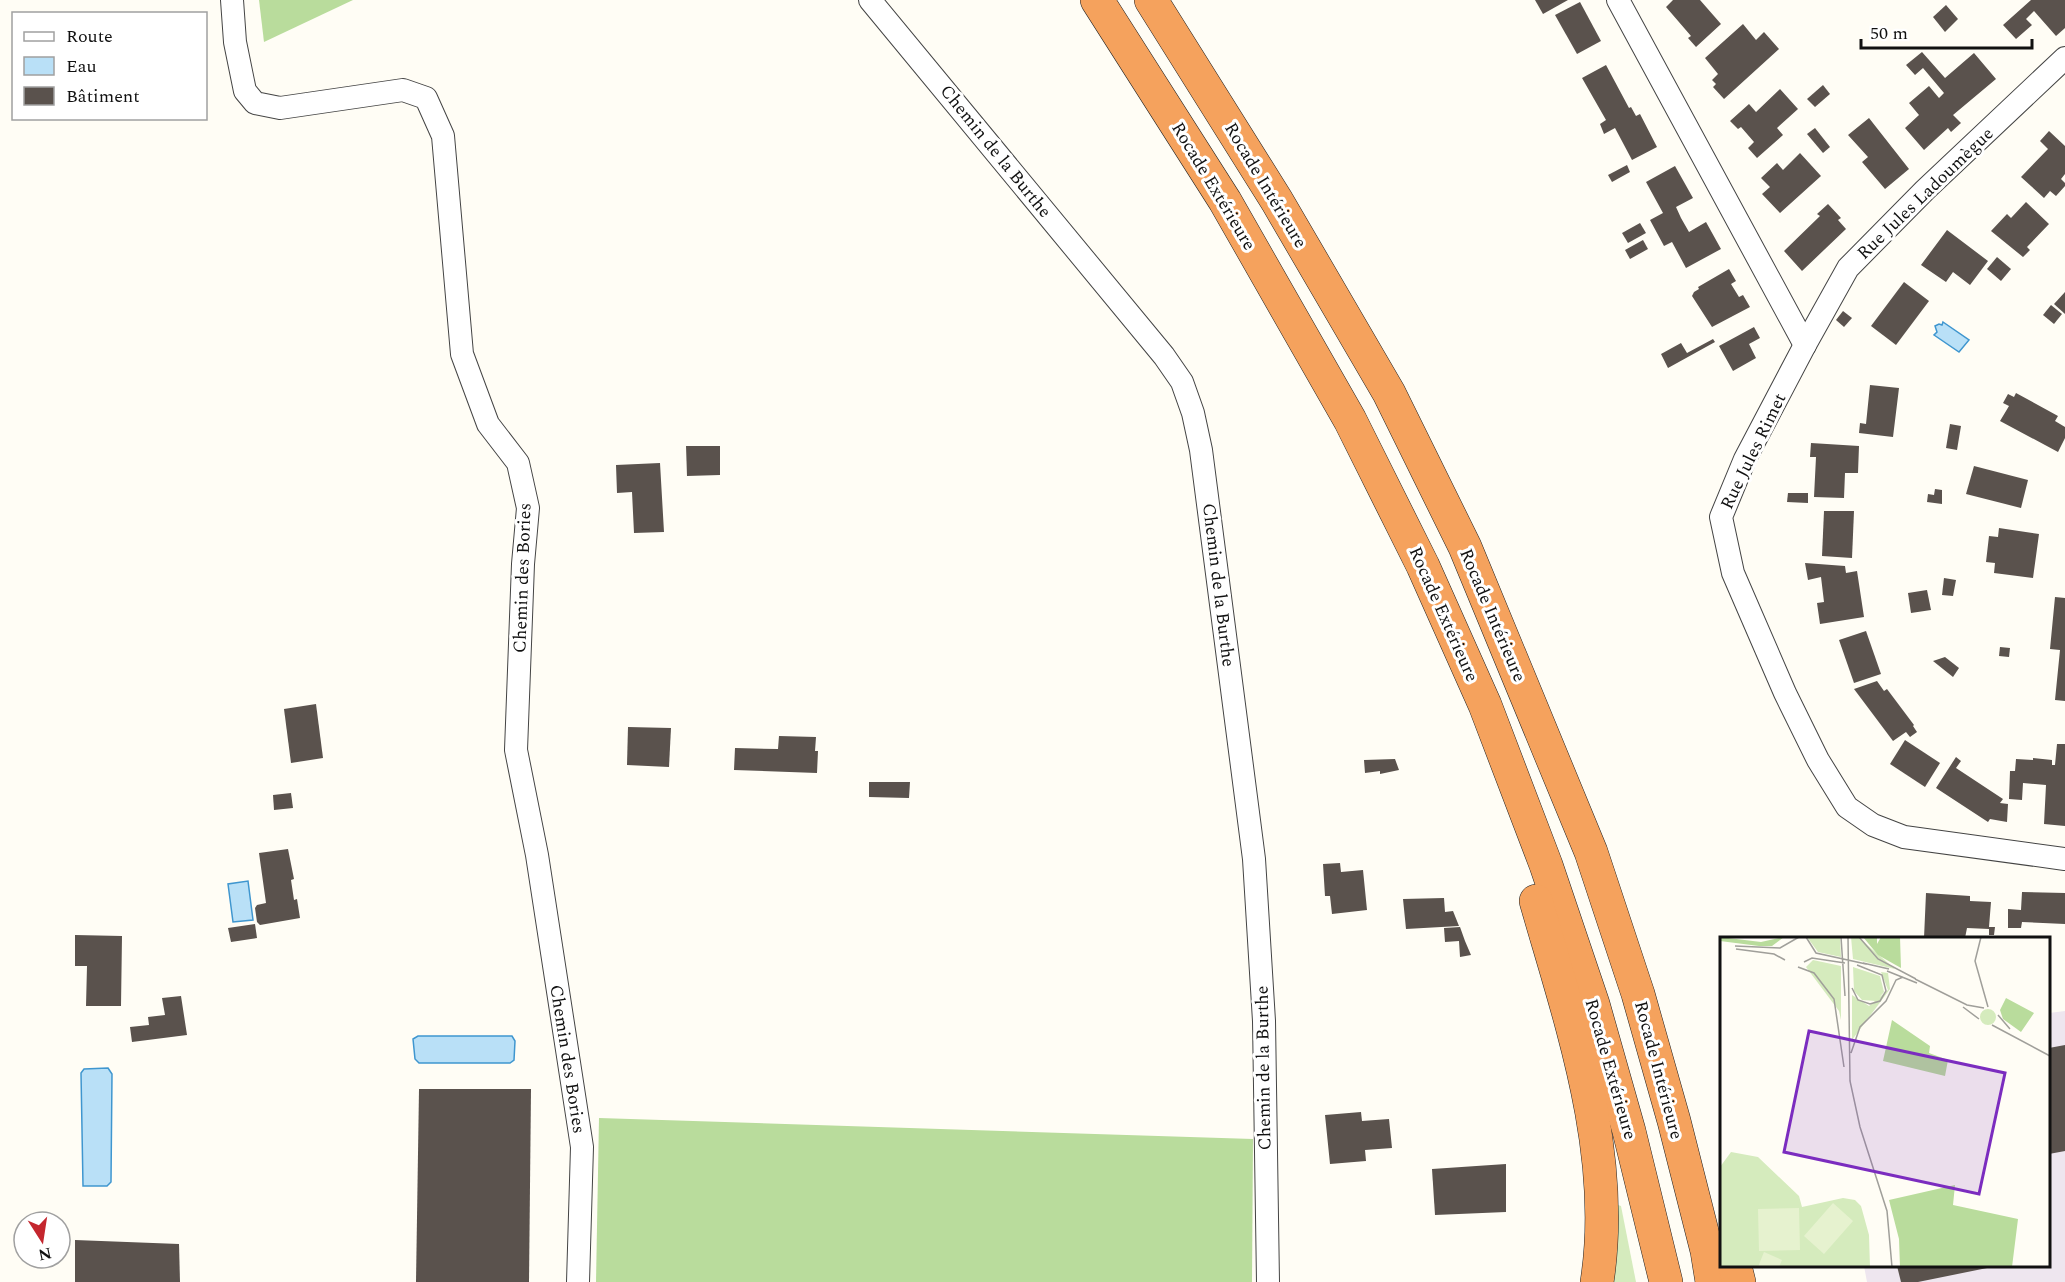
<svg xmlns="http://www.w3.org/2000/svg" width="2065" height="1282" viewBox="0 0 2065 1282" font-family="Spectral,serif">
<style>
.industrial{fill:#eee6ef}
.green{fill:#d5ebbd}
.forest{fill:#b9dc9c}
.water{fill:#b9e0f7;stroke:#3f96cf;stroke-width:1.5}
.building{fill:#5a524d}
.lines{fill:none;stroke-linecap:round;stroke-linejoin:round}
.street-casing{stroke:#444;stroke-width:24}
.highway-casing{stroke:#222;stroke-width:34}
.street{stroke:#fff;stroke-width:22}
.highway{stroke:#f5a25d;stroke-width:33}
.labels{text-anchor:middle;stroke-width:6;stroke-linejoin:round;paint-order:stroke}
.street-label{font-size:18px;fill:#111;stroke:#fff}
.inset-road{fill:none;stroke:#a09f9a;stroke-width:1.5}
.view{fill:#7b2cbf;fill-opacity:0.15;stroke:#7b2cbf;stroke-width:3}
.inset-edge{fill:none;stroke:#111;stroke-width:3}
</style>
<rect width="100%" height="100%" fill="#fffdf5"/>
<!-- industrial -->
<path class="industrial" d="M2065 1011V1282H1867L1864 1266H2048L2049 1013Z"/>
<!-- green -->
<path class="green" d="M1615 1204 1621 1206 1636 1282H1613Z"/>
<!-- forest -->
<g class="forest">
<path d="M259 0H353L264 42Z"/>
<path d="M599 1118 1253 1139 1252 1282H596Z"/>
</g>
<!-- water -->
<g class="water">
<path d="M1943 322 1969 340 1959 352 1934 335 1937 332 1935 326 1939 324 1942 325Z"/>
<path d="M248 881 253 920 233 922 228 884Z"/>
<path d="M418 1036H512L515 1041 514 1060 510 1063H419L415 1059 413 1039Z"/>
<path d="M108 1068 112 1074 111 1182 107 1186H83L81 1073 84 1069Z"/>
</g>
<!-- building -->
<g class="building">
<path d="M1535 0H1568L1543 14Z"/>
<path d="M1673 0H1700L1721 24 1696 47 1688 38 1691 36 1666 7Z"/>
<path d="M2031 0H2065V28L2056 36 2034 11 2026 19 2032 25 2016 39 2003 25Z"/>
<path d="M1580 2 1601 41 1577 54 1555 15Z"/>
<path d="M1946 5 1958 19 1945 32 1933 17Z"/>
<path d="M1743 24 1756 40 1764 32 1779 49 1724 99 1713 87 1716 84 1712 80 1718 74 1705 58Z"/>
<path d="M1922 52 1945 78 1974 53 1996 79 1953 115 1961 123 1951 132 1948 128 1924 150 1905 128 1919 115 1909 103 1929 86 1939 98 1944 93 1923 68 1915 75 1906 65Z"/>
<path d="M1606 65 1629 108 1631 107 1636 116 1640 114 1657 147 1632 160 1615 128 1604 134 1600 124 1606 120 1582 78Z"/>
<path d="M1823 85 1830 94 1815 107 1807 99Z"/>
<path d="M1780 89 1798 109 1777 128 1783 135 1757 158 1748 148 1754 142 1741 127 1738 129 1730 121 1749 104 1756 112Z"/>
<path d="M1869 118 1909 169 1885 189 1862 162 1868 157 1848 135Z"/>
<path d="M1815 128 1830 147 1823 153 1807 134Z"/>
<path d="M2049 131 2065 146V174L2061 179 2065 183V186L2056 196 2050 191 2044 198 2021 177 2048 149 2040 141Z"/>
<path d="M1800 153 1821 176 1780 213 1762 194 1770 187 1761 178 1777 163 1783 170Z"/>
<path d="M1627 165 1630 172 1612 182 1608 175Z"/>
<path d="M1675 166 1693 198 1676 207 1681 218 1689 232 1706 222 1721 249 1686 268 1672 242 1664 246 1650 220 1663 213 1646 182Z"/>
<path d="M2026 202 2049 224 2027 247 2030 250 2023 257 1991 231 2007 214 2011 218Z"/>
<path d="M1828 204 1841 218 1838 220 1846 229 1802 271 1784 251 1820 216 1817 214Z"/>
<path d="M1640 223 1646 233 1628 243 1622 233Z"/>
<path d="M1947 230 1988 261 1970 285 1953 272 1946 282 1921 265Z"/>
<path d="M1643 240 1648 249 1630 259 1625 250Z"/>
<path d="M1997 257 2011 269 2001 281 1987 269Z"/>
<path d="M1729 269 1736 281 1731 284 1739 297 1743 295 1750 307 1712 327 1692 296 1694 292 1699 289 1698 287Z"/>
<path d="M1904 282 1929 301 1896 345 1871 326Z"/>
<path d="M2065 292V314L2054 304Z"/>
<path d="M2051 305 2062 314 2054 324 2043 315Z"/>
<path d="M1843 311 1852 318 1844 327 1836 320Z"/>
<path d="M1754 327 1760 338 1749 344 1756 358 1733 371 1719 346Z"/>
<path d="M1713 339 1715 342 1668 368 1661 354 1681 343 1687 353Z"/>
<path d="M1870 385 1899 388 1893 437 1859 433 1860 423 1866 424Z"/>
<path d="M2016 393 2058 416 2055 421 2065 427V438L2058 452 2000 421 2009 406 2003 403 2008 394 2014 397Z"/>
<path d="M1950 424 1961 426 1957 450 1946 448Z"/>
<path d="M1811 443 1859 446 1858 473H1845L1844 498 1814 497 1816 457H1810Z"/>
<path d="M686 446H720V475L687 476Z"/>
<path d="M660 463 664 532 634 533 632 492 617 493 616 465Z"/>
<path d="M1974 466 2028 480 2021 508 1966 494Z"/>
<path d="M1935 489 1942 490V504L1927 502 1928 494 1934 495Z"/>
<path d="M1788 493H1808V503L1787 502Z"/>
<path d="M1830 511H1854L1852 558 1822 556 1824 511Z"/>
<path d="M1999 528 2039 534 2033 578 1994 573 1995 563 1986 562 1989 536 1998 537Z"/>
<path d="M1805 563 1845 566 1846 573 1857 571 1864 617 1820 624 1817 603 1824 602 1821 577 1808 580Z"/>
<path d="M1944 578 1956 580 1953 596 1942 595Z"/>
<path d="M1927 590 1931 610 1911 613 1908 593Z"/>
<path d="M2055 597 2065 598V701L2055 700 2060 650 2050 649Z"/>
<path d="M1866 631 1881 674 1854 683 1839 640Z"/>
<path d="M2000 647 2010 648 2009 657 1999 656Z"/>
<path d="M1945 657 1959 668 1953 677 1933 661Z"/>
<path d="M1877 681 1884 691 1887 689 1914 725 1913 726 1917 732 1910 737 1906 732 1893 741 1854 689Z"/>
<path d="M316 704 323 758 291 763 284 709Z"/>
<path d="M628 727 671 728 669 767 627 765Z"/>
<path d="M779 736 816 737 815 751H818L817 773 734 770 735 748 778 749Z"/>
<path d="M1905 740 1940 763 1925 787 1890 764Z"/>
<path d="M2057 744H2065V826L2044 824 2046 785 2023 783 2022 800 2009 799 2010 771H2015L2016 759 2033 760V758L2052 760V765H2055Z"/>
<path d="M1956 757 1961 761 1956 768 2003 799 2000 803 2008 804 2007 822 1990 819 1988 822 1936 788Z"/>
<path d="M1395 759 1399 770 1380 774V771L1365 773 1364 760Z"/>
<path d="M869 782H910L909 798 869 797Z"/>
<path d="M291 793 293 808 274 810 273 795Z"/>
<path d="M288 849 294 879 291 880 294 900 297 899 300 918 260 925 257 922 255 908 257 905 266 903 259 853Z"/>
<path d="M1340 863 1341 872 1363 870 1367 910 1332 914 1330 896H1325L1323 864Z"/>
<path d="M2022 892 2065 893V924L2022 922 2021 928H2008V909L2021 910Z"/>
<path d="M1926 893 1970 896V901L1991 902 1989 927H1995L1994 935H1989V929L1967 928 1965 938H1924Z"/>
<path d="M1444 898 1445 912 1453 911 1459 926 1406 929 1403 899Z"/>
<path d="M255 924 257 938 231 942 228 928Z"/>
<path d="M1460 927 1465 941 1471 955 1460 957 1459 941 1445 942 1444 928Z"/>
<path d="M75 935 122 936 121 1006H86L87 966H75Z"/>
<path d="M181 996 187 1035 132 1042 130 1027 149 1025 148 1017 165 1015 162 998Z"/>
<path d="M2065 1045V1151L2049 1154V1048Z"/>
<path d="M419 1089H531L529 1282H416Z"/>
<path d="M1361 1112 1362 1121 1389 1119 1392 1148 1365 1150 1366 1161 1330 1164 1325 1115Z"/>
<path d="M1506 1164V1212L1435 1215 1432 1169Z"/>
<path d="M75 1240 179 1244 180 1282H75Z"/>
<path d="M1897 1266H1992V1267L1918 1282H1901Z"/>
</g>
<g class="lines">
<defs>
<g id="street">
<path d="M232 0 235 42 245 91 255 103 280 108 403 90 426 98 443 136 462 354 488 424 518 463 528 508 523 564 516 750 537 855 582 1147 578 1282"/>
<path d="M870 0 1164 356 1182 382 1193 413 1201 450 1254 859 1264 1021 1268 1282"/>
<path d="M1618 0 1805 345"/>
<path d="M2065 58 1925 190 1848 268 1805 345 1745 459 1721 517 1733 573 1785 693 1818 760 1847 807 1873 825 1904 837 2065 859"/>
</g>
<g id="highway">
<path d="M1097 0 1225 201 1350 420 1423 566 1485 705 1546 865 1593 1004 1629 1131 1666 1282"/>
<path d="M1151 0 1277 201 1389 393 1465 547 1591 852 1638 994 1674 1121 1707 1251 1712 1282"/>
<path d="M1536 901C1571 1023 1617 1153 1597 1282"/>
<path d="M1735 1266 1739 1282"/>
</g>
</defs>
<!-- street casing -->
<use href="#street" class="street-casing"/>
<!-- highway casing -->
<use href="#highway" class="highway-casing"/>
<!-- street -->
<use href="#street" class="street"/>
<!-- highway -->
<use href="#highway" class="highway"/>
</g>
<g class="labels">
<!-- street labels -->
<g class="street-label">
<text transform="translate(996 151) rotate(51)" y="6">Chemin de la Burthe</text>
<text transform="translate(1266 185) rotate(59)" y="6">Rocade Intérieure</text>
<text transform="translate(1214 186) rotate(59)" y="6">Rocade Extérieure</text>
<text transform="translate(1925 193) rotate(-44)" y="6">Rue Jules Ladoumègue</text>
<text transform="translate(1753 451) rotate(-64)" y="6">Rue Jules Rimet</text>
<text transform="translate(522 578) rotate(-88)" y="6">Chemin des Bories</text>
<text transform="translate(1219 585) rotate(83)" y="6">Chemin de la Burthe</text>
<text transform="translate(1444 614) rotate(66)" y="6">Rocade Extérieure</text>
<text transform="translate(1493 615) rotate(67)" y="6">Rocade Intérieure</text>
<text transform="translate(568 1059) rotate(81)" y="6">Chemin des Bories</text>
<text transform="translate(1263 1068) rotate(-91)" y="6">Chemin de la Burthe</text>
<text transform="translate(1611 1069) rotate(74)" y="6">Rocade Extérieure</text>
<text transform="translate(1659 1070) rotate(75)" y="6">Rocade Intérieure</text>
</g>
</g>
<!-- overview -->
<g transform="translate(1720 937)">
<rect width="330" height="330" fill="#fffdf5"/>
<path d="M87 0H120L121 20 98 15ZM131 0H138L175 32 133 22ZM93 23 121 29V83L119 74 86 30ZM133 30 160 39 164 55 156 64 142 63 134 54ZM161 35 168 36 170 52 132 103V58L149 69 168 53ZM260 80a8 8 0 1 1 16 0a8 8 0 1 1-16 0ZM11 215 38 220 79 259 82 270 123 261 135 263 141 269 149 298 150 330H0V230Z" fill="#d5ebbd"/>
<path d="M0 0 41 5 64 0 52 9H39L0 4ZM143 0H157V7L161 0H180L181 31 158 18ZM286 61 314 76 301 95 283 82 280 73ZM172 83 210 109 209 116 228 123 225 139 163 124ZM235 248 233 268 298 282 292 330H180L179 302 169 263Z" fill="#b9dc9c"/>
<path d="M113 266 133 284 104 317 84 299ZM79 271 80 313 39 314 38 272ZM44 315 62 323 59 330H38Z" fill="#e6f2cf"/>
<path class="inset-road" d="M86 0 96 16 146 27M121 0 125 59M128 0 130 144 140 190 167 274 172 330M139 0 158 22 196 42M261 0 255 24 268 70M15 9 60 11 79 0M16 12 54 17 65 23M84 25 92 21 125 26M143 26 169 32M78 30 94 36 114 62 124 130M167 34 197 46M195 42 247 68 264 71M132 51 138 63 150 67 160 64 166 54 162 38 137 28M243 70 259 82M278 78 290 92M272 88 330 119M131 116 140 90 166 64 176 43 183 40"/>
<path class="view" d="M89 94 285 136 259 257 64 215Z"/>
<rect width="330" height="330" class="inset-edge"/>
</g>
<!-- legend -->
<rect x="12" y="12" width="195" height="108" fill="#ffffff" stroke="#a0a0a0" stroke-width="1.5"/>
<rect x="24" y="32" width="30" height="9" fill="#ffffff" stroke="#a0a0a0" stroke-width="1.5"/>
<text x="66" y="42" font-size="18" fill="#111111">Route</text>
<rect x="24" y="57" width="30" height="18" fill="#b9e0f7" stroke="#a0a0a0" stroke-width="1.5"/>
<text x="66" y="72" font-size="18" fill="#111111">Eau</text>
<rect x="24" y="87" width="30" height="18" fill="#5a524d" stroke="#a0a0a0" stroke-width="1.5"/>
<text x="66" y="102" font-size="18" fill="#111111">Bâtiment</text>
<!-- north arrow -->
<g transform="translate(42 1240) rotate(168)"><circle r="28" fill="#ffffff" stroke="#a0a0a0" stroke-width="1.5"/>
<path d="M0-4.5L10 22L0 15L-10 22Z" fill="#c4262e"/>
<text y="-9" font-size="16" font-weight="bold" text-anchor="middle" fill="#111111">N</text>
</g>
<!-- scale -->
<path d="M1861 39v9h171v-9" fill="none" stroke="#111111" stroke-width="3"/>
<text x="1870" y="39" font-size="18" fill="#111111" stroke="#ffffff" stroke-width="4.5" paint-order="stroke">50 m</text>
</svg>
